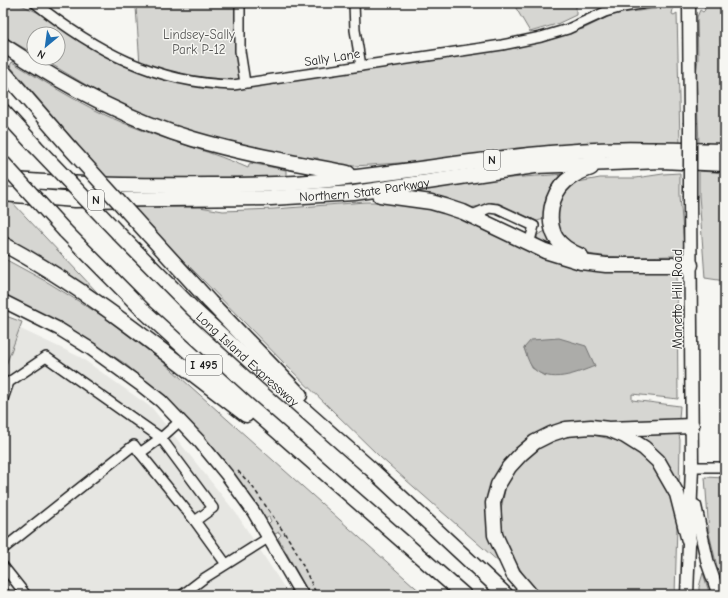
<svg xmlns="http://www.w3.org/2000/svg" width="728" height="598" viewBox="0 0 728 598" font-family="'Comic Neue',sans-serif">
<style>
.built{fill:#e6e6e2}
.green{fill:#d6d6d2;stroke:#797977;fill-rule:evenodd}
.water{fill:#acaca9;stroke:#727271}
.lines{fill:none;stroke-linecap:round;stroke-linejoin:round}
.minor-casing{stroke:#1c1c1c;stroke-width:12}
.major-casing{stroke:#1c1c1c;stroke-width:15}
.highway-casing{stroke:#1c1c1c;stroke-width:17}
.path{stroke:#1c1c1c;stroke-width:1.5;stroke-dasharray:4 3;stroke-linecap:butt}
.minor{stroke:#f6f6f2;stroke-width:9}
.major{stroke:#f6f6f2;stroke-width:12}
.highway{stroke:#f6f6f2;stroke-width:14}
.major-bridge-casing{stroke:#1c1c1c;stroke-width:15;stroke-linecap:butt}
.highway-bridge-casing{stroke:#1c1c1c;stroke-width:17;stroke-linecap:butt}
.major-bridge{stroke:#f6f6f2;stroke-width:12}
.highway-bridge{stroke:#f6f6f2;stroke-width:14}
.labels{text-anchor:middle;stroke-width:3;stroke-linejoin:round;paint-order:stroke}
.shield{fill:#f6f6f2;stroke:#5d5d5c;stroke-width:1}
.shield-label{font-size:12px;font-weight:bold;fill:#1c1c1c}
.park-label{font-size:13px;fill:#545453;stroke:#f6f6f2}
.street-label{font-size:13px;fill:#1c1c1c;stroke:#f6f6f2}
</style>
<rect width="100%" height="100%" fill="#f6f6f2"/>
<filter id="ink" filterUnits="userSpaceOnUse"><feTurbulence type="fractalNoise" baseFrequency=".025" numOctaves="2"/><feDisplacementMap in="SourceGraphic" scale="8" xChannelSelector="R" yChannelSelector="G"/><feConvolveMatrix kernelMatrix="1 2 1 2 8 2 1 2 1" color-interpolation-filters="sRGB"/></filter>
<g filter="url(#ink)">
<!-- built -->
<path class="built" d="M10 324 80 357 152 408 236 513 289 595H3V342Z"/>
<!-- green -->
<g class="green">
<path d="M3 3H17L74 29 140 65 136 7 131 3H240L244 82 583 29 614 14 670 7 673 9 672 14 674 15 677 13 680 143 592 144 507 150 414 162 355 166 318 165V158L284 159 160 122 101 94 41 58H58V34H34V54L10 40 3 33Z"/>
<path d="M513 3H576V15L557 24 530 32Z"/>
<path d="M710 5H725V143L699 145 696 73 698 59 697 17 700 10 703 12 705 10 704 7Z"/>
<path d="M12 62C53 87 94 113 139 129 175 143 213 152 248 168L250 163 286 170V177L109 181 10 66Z"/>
<path d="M699 171 725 173V281L705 278 699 195Z"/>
<path d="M680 173V195L684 245 681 252 675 256C650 256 585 262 567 245 563 240 559 234 556 230L559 197 576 180 578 182 600 178H636L663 174Z"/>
<path d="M566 174 548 218 537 221 498 203 463 209 404 195C457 180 512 178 566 174Z"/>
<path d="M3 200H10L113 309 3 240Z"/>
<path d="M366 202H401L437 209 463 217 528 249 676 270 677 276 678 399 632 394V400L680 406 679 419 675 422 568 424 505 462 489 536 500 563 380 457 285 364 199 276 157 235 132 207H200L223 211 274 209ZM524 348 546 377 532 368Z"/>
<path d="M550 229 562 251 538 245 537 235Z"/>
<path d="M3 258 49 283 104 317 162 361 424 595H310L278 538 281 535 279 532 275 534 268 524 271 521 269 517 265 519 224 460 186 418 160 394 124 363 65 325 3 294Z"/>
<path d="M3 315 22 322 3 373Z"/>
<path d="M638 432H675L679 435 680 440 679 493 636 436Z"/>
<path d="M585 433 623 442 651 461 671 490 677 525 675 595H541L526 579 506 546 499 519 506 485 525 456 554 440Z"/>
<path d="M705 477 725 478V592L720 579 709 533Z"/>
<path d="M703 573 710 595H699V587Z"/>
</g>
<!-- water -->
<path class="water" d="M559 338 586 346 595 366C577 373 550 385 533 368 529 364 526 354 524 348L531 340Z"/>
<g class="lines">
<defs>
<g id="minor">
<path d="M35 3C95 51 155 83 233 85L502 45 541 37 568 29 605 12 623 7 647 3"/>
<path d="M240 3V51L245 83"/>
<path d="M354 3 355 30 361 66"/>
<path d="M470 216 489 208 497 209 534 226 529 244"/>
<path d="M3 399 9 382 46 357 161 438 213 508 195 521 226 564"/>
<path d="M180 421 161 438 140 453 195 521"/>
<path d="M692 467H725"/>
<path d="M3 549 134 445 140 453"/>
<path d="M3 566 26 595"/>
<path d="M3 592 6 595"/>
<path d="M182 595 203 579 268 538"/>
</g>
<g id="major">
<path d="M689 3 690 122"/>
<path d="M3 301 59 329 91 349 142 386 161 401 199 441 227 475 253 511 302 595"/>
<path d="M695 506 708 564 719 595"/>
<path d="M687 595 692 467 690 197"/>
</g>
<g id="highway">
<path d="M3 45C62 84 125 119 193 139 244 154 296 163 348 173"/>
<path d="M3 71 70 148"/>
<path d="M3 111 35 146"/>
<path d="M3 179C72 185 141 186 210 185 243 185 276 185 308 182 389 175 470 160 550 153 608 147 667 150 725 151"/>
<path id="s1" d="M3 194 75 200 271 198 354 193 535 166 661 161 725 164"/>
<path d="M380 195 431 202 445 206 463 212 545 251 581 262 606 265H691"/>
<path d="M65 231 145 312 245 403 464 595"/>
<path id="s2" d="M118 233 193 309 268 378 371 469 506 595"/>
<path d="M148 234 210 302 300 395"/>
<path d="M3 244C91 291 167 355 246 415"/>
<path d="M581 256C571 252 562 247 556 238 546 220 551 194 566 181 573 175 582 171 591 168"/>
<path d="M611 430 625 436 644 448 658 461 677 494 689 541"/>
<path d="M531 595 513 574 495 535 493 503 498 485 509 467 521 454 535 442 551 434 566 429 591 427 609 429 692 426"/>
</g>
</defs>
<!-- minor casing -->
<use href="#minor" class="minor-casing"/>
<!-- major casing -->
<use href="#major" class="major-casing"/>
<!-- highway casing -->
<use href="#highway" class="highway-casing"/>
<!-- path -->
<path class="path" d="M238 471 252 486 294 547 317 595"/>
<!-- minor -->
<use href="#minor" class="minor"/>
<!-- major -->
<use href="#major" class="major"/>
<!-- highway -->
<use href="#highway" class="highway"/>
<defs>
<path id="major-bridge" d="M690 122V197"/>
<g id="highway-bridge">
<path d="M35 146 118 233"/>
<path d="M70 148 148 234"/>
<path d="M3 163 65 231"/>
</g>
</defs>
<!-- major-bridge casing -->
<use href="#major-bridge" class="major-bridge-casing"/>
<!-- highway-bridge casing -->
<use href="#highway-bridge" class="highway-bridge-casing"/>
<!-- major-bridge -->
<use href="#major-bridge" class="major-bridge"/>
<!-- highway-bridge -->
<use href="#highway-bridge" class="highway-bridge"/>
</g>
</g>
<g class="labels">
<!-- shield labels -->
<g class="shield">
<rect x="484" y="150" width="16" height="20" rx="3"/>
<rect x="88" y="190" width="16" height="20" rx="3"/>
<rect x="186" y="355" width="36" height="20" rx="3"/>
</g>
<g class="shield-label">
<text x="492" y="164">N</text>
<text x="96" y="204">N</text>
<text x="204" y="369">I 495</text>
</g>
<!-- park labels -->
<g class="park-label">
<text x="199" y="39">Lindsey-Sally<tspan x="199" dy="15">Park P-12</tspan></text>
</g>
<!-- street labels -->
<g class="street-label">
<text transform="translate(332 57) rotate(-9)" y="5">Sally Lane</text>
<text dy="5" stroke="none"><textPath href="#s1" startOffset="362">Northern State Parkway</textPath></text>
<text transform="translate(677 299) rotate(-90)" y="5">Manetto Hill Road</text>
<text dy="5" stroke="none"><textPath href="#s2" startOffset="181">Long Island Expressway</textPath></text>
</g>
</g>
<!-- margin -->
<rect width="728" height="598" fill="none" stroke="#f6f6f2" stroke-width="16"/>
<rect x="8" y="8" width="712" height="582" fill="none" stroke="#1c1c1c" stroke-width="1.5" filter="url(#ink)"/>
<!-- north arrow -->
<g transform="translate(46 46) rotate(209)"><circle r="19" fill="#f6f6f2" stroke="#9f9f9c"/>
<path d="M0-3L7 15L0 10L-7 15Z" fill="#1f6fb2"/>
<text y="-6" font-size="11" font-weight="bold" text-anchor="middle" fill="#1c1c1c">N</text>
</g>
</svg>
